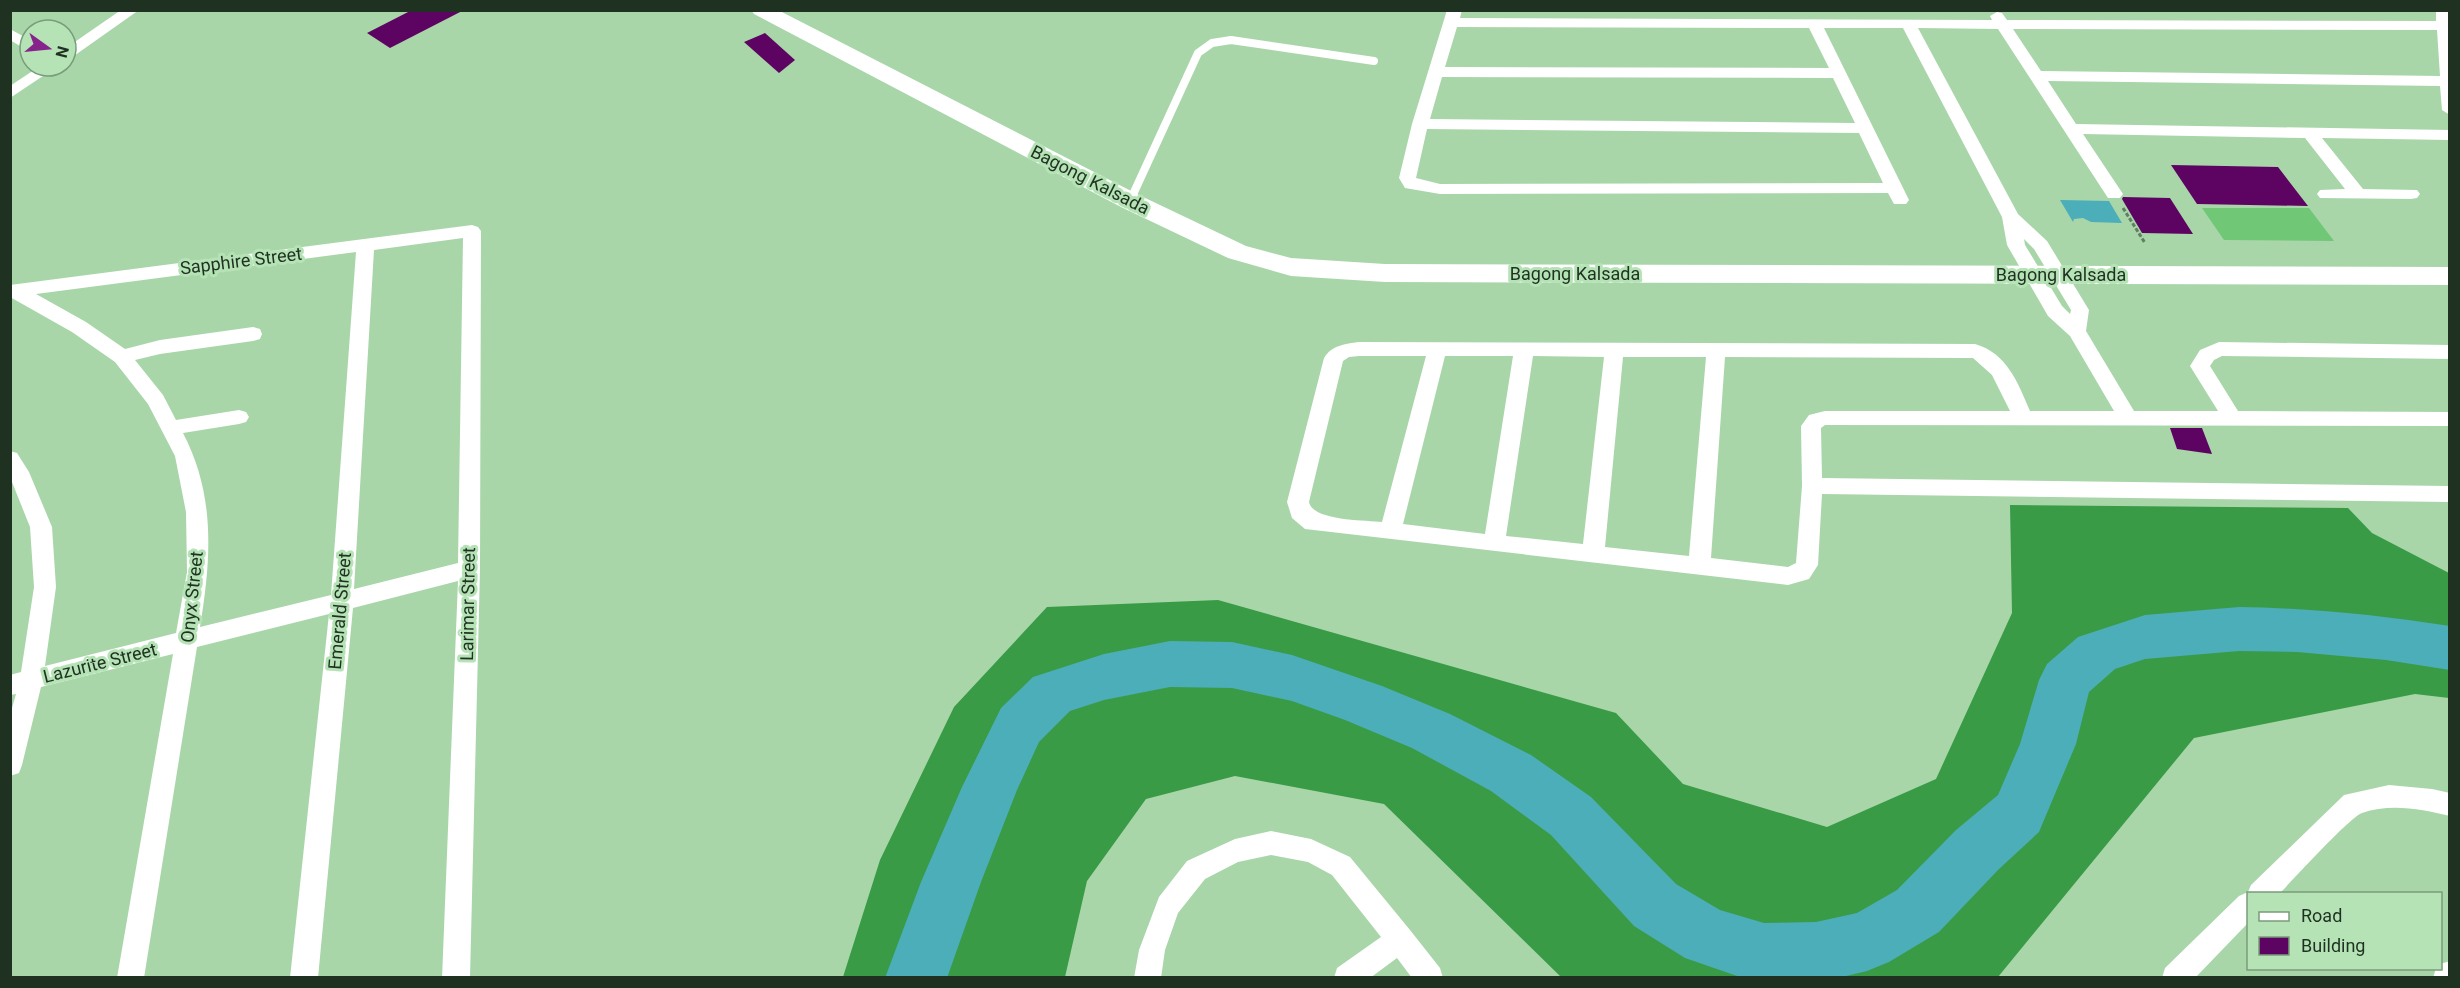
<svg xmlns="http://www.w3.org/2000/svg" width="2460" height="988" viewBox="0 0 2460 988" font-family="Roboto,sans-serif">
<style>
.green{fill:#70c776}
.forest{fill:#399b45}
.water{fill:#4baeb9}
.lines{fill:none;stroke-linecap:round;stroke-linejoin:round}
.river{fill:#4baeb9;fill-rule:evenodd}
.building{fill:#5d0462}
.path{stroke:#607f61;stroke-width:3;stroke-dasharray:4 2;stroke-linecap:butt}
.lane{stroke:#fff;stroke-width:8}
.street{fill:#fff;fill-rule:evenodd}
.secondary{fill:#fff;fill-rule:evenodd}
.labels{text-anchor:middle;stroke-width:6;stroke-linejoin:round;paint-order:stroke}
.street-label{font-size:18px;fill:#1f3120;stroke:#b5e3b6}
</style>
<rect width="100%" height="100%" fill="#a8d6a9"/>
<!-- green -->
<path class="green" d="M2202 208H2309L2334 241 2224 240Z"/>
<!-- forest -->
<path class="forest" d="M2010 505 2348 508 2372 533 2449 573V698L2415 694 2194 738 1998 977H1561L1384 804 1235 776 1146 799 1087 881 1065 977H843L880 860 954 707 1047 607 1218 600 1616 713 1683 784 1827 827 1936 779 2012 613Z"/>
<!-- water -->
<path class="water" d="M2060 200 2109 201 2122 223 2091 222 2083 218 2074 219 2073 222Z"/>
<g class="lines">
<!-- river -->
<path class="river" d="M2239 607C2310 608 2379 615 2450 626V670L2386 660 2297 652 2239 651 2145 659 2115 669 2089 692 2076 744 2039 832 1998 870 1939 932 1889 962 1867 971 1838 978H1743L1685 958 1634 926 1551 835 1491 791 1412 748 1345 720 1292 701 1232 688 1170 687 1104 700 1070 711 1039 742 1017 790 981 882 947 978H885L921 882 962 787 1001 708 1033 677 1104 654 1170 641 1232 642 1292 655 1382 686 1450 714 1531 755 1591 797 1676 884 1720 910 1764 923 1816 922 1857 913 1897 890 1956 830 1998 795 2020 744 2039 680 2047 664 2078 637 2145 615Z"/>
</g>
<!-- building -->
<g class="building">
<path d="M412 10H464L390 48 367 33Z"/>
<path d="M765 33 795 60 779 73 744 42Z"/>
<path d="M2171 165 2278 167 2308 206 2197 204Z"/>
<path d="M2123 197 2170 198 2193 234 2142 233 2122 199Z"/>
<path d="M2170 428H2202L2212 454 2177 449Z"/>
</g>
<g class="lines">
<!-- path -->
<path class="path" d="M2123 208 2145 243"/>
<!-- lane -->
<path class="lane" d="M1130 201 1198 53 1212 43 1231 40 1374 61"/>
<!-- street -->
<g class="street">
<path d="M121 10H139L71 58 66 60V48Z"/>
<path d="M1447 10H1462L1460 18 1992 20 1990 16 1997 12 2002 13 2007 20 2436 21V10H2450V115L2442 110 2440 86 2048 81 2076 124 2450 130V140L2322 138 2363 189 2417 190 2420 194 2417 198 2411 199 2320 198 2317 194 2320 190 2345 189 2305 138 2083 134 2123 194 2120 198H2108L1998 29 1918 28 2018 214 2047 241 2089 310 2086 331 2134 411H2218L2190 366 2200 350 2219 342 2450 345V359L2222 356 2214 360 2210 366 2238 411 2450 412V426L1825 425 1821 428 1822 478 2450 486V502L1822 494 1818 565 1809 579 1788 585 1305 529 1292 518 1287 502 1324 358C1332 345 1345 344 1359 342L1975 344C2007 353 2018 383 2030 411H2114L2070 336 2048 316 2007 245 2002 217 1903 28H1824L1909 200 1906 204H1894L1888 193 1440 194 1405 188 1399 178 1412 124ZM1457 27 1809 28 1829 68 1445 67ZM2013 29 2437 30 2440 76 2041 71ZM1442 77 1833 78 1855 123 1430 119ZM1427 129 1859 133 1883 183 1440 184 1416 178ZM2024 239 2034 249 2071 310 2070 314 2062 306 2025 245ZM1359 356H1426L1382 522C1364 520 1313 521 1309 502L1343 361 1349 357ZM1445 356H1513L1485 534 1403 524ZM1533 356 1604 357 1583 544 1506 536ZM1623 357H1706L1689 556 1605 547ZM1725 357 1973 358 1992 375 2010 411H1825L1809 415 1801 426 1802 486 1796 563 1788 567 1711 558Z"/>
<path d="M10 29 30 40V52L10 40Z"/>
<path d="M40 66H58L10 98V86Z"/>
<path d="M472 225 478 227 481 231 480 569 470 978H442L458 581 353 608 318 978H290L329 614 197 647 144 978H117L173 654 41 687 22 765 19 773 10 776V715L16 694 10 695V675L21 672 34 587 30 527 10 477V451L17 453 29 472 52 527 56 587 45 666 176 633 187 572 186 512 175 456 148 404 115 362 72 332 10 297V285ZM463 238 458 563 354 589 374 250ZM356 252 331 595 200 627C211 560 216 496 183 433L239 424 246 422 249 417 246 412 239 410 176 420 163 395 135 360 160 354 253 341 260 339 262 334 260 329 253 327 160 340 125 349 86 322 36 294Z"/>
<path d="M2389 785 2432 789 2450 793V816C2422 809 2390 803 2362 813 2351 816 2292 881 2279 894H2248V923L2195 978H2162L2165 968 2239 896 2248 892 2251 885 2344 795Z"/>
<path d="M1271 831 1311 839 1350 857 1410 930 1440 968 1443 978H1412L1397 958 1370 978H1334L1337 968 1381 937 1332 875 1308 862 1271 855 1238 862 1205 879 1178 913 1165 950 1161 978H1134L1139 950 1159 897 1187 861 1235 839Z"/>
<path d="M2450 961V978H2433L2436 968H2440V964Z"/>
</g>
<!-- secondary -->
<path class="secondary" d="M751 10H778L1139 195 1246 246 1291 258 1385 264 2450 267V285L1385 282 1291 276 1228 258 1121 207 754 14Z"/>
</g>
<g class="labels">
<!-- street labels -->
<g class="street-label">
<text transform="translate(1090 180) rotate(27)" y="6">Bagong Kalsada</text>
<text transform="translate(241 261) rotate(-7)" y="6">Sapphire Street</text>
<text x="1575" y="280">Bagong Kalsada</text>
<text x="2061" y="281">Bagong Kalsada</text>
<text transform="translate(192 597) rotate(-84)" y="6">Onyx Street</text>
<text transform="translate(468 604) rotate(-89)" y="6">Larimar Street</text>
<text transform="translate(340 611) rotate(-85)" y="6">Emerald Street</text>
<text transform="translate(100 663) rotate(-14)" y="6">Lazurite Street</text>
</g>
</g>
<!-- border -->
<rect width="2460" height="988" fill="none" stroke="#1f3120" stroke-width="24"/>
<!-- legend -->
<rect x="2247" y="892" width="195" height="78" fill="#b5e3b6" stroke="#799c7a" stroke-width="1.5"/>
<rect x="2259" y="912" width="30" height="9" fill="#ffffff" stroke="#799c7a" stroke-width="1.5"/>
<text x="2301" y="922" font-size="18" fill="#1f3120">Road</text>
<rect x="2259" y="937" width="30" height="18" fill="#5d0462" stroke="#799c7a" stroke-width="1.5"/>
<text x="2301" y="952" font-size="18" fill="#1f3120">Building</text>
<!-- north arrow -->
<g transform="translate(48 48) rotate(105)"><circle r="28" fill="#b5e3b6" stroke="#799c7a" stroke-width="1.5"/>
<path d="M0-4.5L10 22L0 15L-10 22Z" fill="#86248c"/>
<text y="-9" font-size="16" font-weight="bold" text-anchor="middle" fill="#1f3120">N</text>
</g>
</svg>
